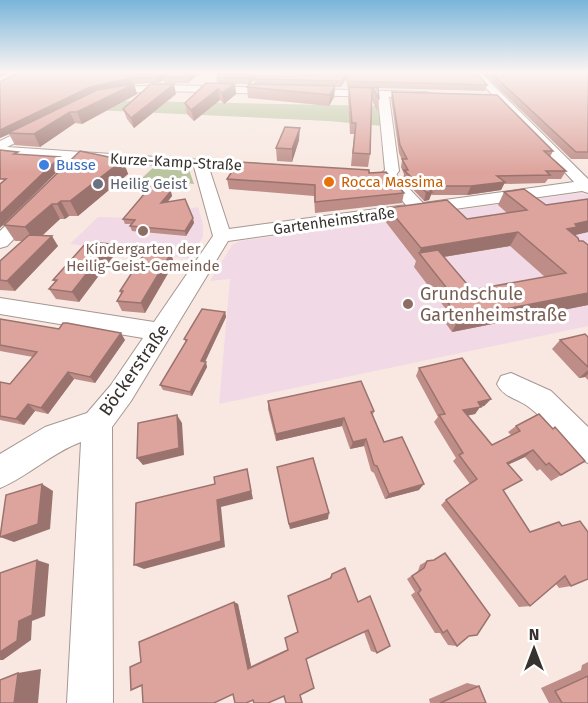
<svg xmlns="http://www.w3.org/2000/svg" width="588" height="703" viewBox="0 0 588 703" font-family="'Fira Sans',sans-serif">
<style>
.education{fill:#f1dae6}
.green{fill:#bac49f}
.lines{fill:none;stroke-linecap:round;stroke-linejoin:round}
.minor-casing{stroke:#a69791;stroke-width:2}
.minor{fill:#fff;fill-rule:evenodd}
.wall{fill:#be8d87;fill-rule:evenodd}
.shaded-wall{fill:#9b736e}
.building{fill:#dda49d;stroke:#9b736e;stroke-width:1.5}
.shop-dot{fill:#3f7fe0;stroke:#fff;stroke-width:2}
.food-dot{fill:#e8710a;stroke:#fff;stroke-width:2}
.worship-dot{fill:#6b7280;stroke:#fff;stroke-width:2}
.education-dot{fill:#8d6e63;stroke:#fff;stroke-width:2}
.labels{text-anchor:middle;stroke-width:6;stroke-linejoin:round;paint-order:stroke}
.far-street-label{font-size:15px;fill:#38322f;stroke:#fff}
.far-shop-label{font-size:15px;fill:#366cbe;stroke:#fff;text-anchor:start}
.far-food-label{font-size:15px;fill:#c56008;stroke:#fff;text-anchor:start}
.far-worship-label{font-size:15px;fill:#5b616d;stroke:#fff;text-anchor:start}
.far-education-label{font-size:15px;fill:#785e54;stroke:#fff}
.education-label{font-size:18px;fill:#785e54;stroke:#fff;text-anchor:start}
.street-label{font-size:18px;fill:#38322f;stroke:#fff}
</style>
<rect width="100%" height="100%" fill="#f8e8e1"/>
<!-- education -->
<g class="education">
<path d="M579 193 588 195V326L219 404 230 279 210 281 232 245 240 241Z"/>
<path d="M198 207 203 225V236L191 259 70 244 98 217 142 218Z"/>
</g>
<!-- green -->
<g class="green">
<path d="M90 100 381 106 383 126 329 121 72 109Z"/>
<path d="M155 166 189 170 194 184 142 178Z"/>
</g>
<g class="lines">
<defs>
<g id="minor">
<path d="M472 73H481L588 179V193L582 191 228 241 131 401 112 427 113 703H67L81 442C51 453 29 476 0 488V454L45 427 87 413 111 385 143 338 0 314V298L154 322 213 236 194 167 0 155V141L43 120 47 121V127L7 147 276 165 278 168 271 172 209 168 229 229 406 205 380 175 385 170 378 97 165 91 125 93 103 98 99 97V93L125 87 165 85 426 92 430 93V97H389L399 171 396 175 423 203 574 182Z"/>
<path d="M34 203 40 204 42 208 40 212 7 246 0 248V231L28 204Z"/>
<path d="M511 373 551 391 588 427V463C563 453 552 424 530 408 519 399 504 398 497 384L501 376Z"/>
</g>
</defs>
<!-- minor casing -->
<use href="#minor" class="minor-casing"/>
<!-- minor -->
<use href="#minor" class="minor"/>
</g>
<!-- wall -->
<g class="wall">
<path d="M18 73H200L188 83H165L164 80 157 83 134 84 137 94 82 124 75 123 40 147 15 145 9 134 0 138V82Z"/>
<path d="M215 73H477L487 85 485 91 378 88 379 99 377 111 372 100 370 154 368 167 351 166 354 134H350L348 97 349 87 372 88 347 87 346 79 341 87H335L334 97 329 106 248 98 247 87 255 84 254 80 249 84 217 83V78L218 76Z"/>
<path d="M483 73H588V159H571Z"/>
<path d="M206 83 235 84 236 94 224 104 220 100 194 121 187 114 185 103Z"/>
<path d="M392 92 553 151 550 157 566 171 561 179H548L545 183 504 184 501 190 467 195H431L429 200 424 201 403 179 404 174 401 167 402 160 399 153 391 98Z"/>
<path d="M176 94 134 128 127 119 123 109Z"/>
<path d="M299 140 292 162 277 161 276 148Z"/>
<path d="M123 160 128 174 78 216H69L65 219H60L42 236 58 246 15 291 0 290V261L22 241H15L4 225Z"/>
<path d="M369 173 404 193 402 203 315 213 314 196 229 189 227 179Z"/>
<path d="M173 183 174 187 171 192 172 196 167 202 194 223 186 236 132 231 130 226 131 224H125L123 219Z"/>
<path d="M504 192 546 205 588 199V232L575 235 579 241 588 245V305L452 332 441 317 445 308 414 267 416 261 385 221 388 208 467 219 507 213 498 205ZM510 246 545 277 472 290 443 257Z"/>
<path d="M115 254 79 302 56 299 49 289 55 282 53 280Z"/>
<path d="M174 263 145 313 122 311 117 301 121 294 120 291Z"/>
<path d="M225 312 226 317 205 362 207 367 192 396 163 390 160 385 186 342 184 339Z"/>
<path d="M0 319 125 340 95 383 74 379 48 414 35 411 24 425 0 420V382L10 384 33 357 0 351Z"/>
<path d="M588 337V380L585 377 579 378 552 349 560 340Z"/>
<path d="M419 368 491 399 484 406 480 407 475 414 467 415 492 445 511 435 508 432 516 426 585 461 551 481 540 469 537 471 525 457 509 464 513 485 503 491 530 532 559 522 571 586 559 588 556 584 530 606 519 607 441 505 446 500 470 484 453 461 456 458 434 422 438 417 416 376Z"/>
<path d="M268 401 374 411 373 415 384 442 419 490 385 499 374 473 371 471 364 446 350 449 342 426 276 441 268 409Z"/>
<path d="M277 467 328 519 290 529Z"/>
<path d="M445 553 469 636 457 646 448 645 440 633H435L411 595 415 592 407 579 418 571 420 565 427 561H432Z"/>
<path d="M345 568 377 653 371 651 364 632 306 659 300 694 303 703H286L284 696 253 700 233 694 142 686 131 690 141 662 234 602 238 604 251 666 288 649 332 574Z"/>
<path d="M588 662V703H549L541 688 581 670 582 665Z"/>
<path d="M467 683 479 686 486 703H430L429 699Z"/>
</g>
<!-- shaded-wall -->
<g class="shaded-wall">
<path d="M0 73H8L0 77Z"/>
<path d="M165 73 166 77H164V80L157 83 156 78Z"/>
<path d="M192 73H200L188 83 187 77Z"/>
<path d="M255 73H259L254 80 249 84 248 78Z"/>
<path d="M347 73 346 79 341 87 342 81Z"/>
<path d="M131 78 133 84 8 133 9 134 0 138V130L90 87Z"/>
<path d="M134 84 137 94 82 124 77 112Z"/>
<path d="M174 84 176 94 134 128 131 118Z"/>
<path d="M235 84 236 94 224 104 222 93Z"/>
<path d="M335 86 334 97 329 106 330 95Z"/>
<path d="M218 89 220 100 194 121 191 110Z"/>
<path d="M70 112 75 123 40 147 34 134Z"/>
<path d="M300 128 299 140 292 162V149Z"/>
<path d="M60 157 64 165 0 228V214Z"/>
<path d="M123 160 128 174 78 216 70 201Z"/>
<path d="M505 182 501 190 467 195 471 186Z"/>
<path d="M173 183 174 187 171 192 172 196 163 208 161 203 167 191Z"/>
<path d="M426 192H432L429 200 424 201Z"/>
<path d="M61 201 69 216 65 219 57 204Z"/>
<path d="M52 204 60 219 35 242 25 227Z"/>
<path d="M193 218 194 223 186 236 185 231Z"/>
<path d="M588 221V232L571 236 567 229 575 224Z"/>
<path d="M518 232 510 246 425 260 419 253 421 248Z"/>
<path d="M52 236 58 246 15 291 7 281Z"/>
<path d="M110 244 115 254 79 302 72 292Z"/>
<path d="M171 253 174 263 145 313 141 303Z"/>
<path d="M588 293V305L452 332 459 318Z"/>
<path d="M225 312 226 317 203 366 201 361Z"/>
<path d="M121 333 125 340 95 383 90 377Z"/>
<path d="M206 362 207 367 192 396 190 392Z"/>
<path d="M588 370V374L585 377 579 378Z"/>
<path d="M68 372 74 379 48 414 41 408Z"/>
<path d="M491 399 484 406 480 407 475 414 458 418 463 410 478 402Z"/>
<path d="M28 404 35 411 24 425 16 419Z"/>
<path d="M177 415 182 423 184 455 143 465 137 458Z"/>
<path d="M344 418 342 426 276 441V434Z"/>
<path d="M366 439 364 446 350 449 353 442Z"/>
<path d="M533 450 525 457 499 469 507 463Z"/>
<path d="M247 469 253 499 221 507 225 547 144 569 134 565 217 500Z"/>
<path d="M42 484 53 491 50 529 14 542 0 537Z"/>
<path d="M424 484 419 490 385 499 389 494Z"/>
<path d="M329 513 328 519 290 529 289 524Z"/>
<path d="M37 560 49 564 45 616 32 621 31 640 3 660H0V652L19 621Z"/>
<path d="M234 602 238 604 251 666 248 669Z"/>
<path d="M41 669 38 703H14L18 673Z"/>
</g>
<!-- building -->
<g class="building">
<path d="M18 73H164L156 78H131L90 87 0 130V82Z"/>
<path d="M166 73H192L187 77H164L167 75Z"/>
<path d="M220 73H255L248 78H217L220 74Z"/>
<path d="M257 73H477L487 85 347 81V73L342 81 254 79Z"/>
<path d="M491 73H588V152H576Z"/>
<path d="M206 83 235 84 222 93 218 89 191 110 185 103Z"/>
<path d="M134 84 77 112H70L34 134 8 133 97 90Z"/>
<path d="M151 84H174L131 118 123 109Z"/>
<path d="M249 84 335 86 330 95 247 87Z"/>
<path d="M349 87 372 88 370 154 353 153 356 123H352Z"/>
<path d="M372 87 378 88 379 99Z"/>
<path d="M392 92 497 95 553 151H544L566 171H546L550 175 497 176 505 182 471 186H426L432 192H426L404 170H408L402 159H407L400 145Z"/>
<path d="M285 127 300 128 292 149 276 148Z"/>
<path d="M0 150 18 152 14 154 60 157 0 214V184L6 179H0Z"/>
<path d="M80 151 123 160 70 201H61L57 204H52L25 227 4 225Z"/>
<path d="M238 162 369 170V173L386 172 404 193 315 202V185L227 179Z"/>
<path d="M156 180 173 183 167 191H171L161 203 185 199 193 218 185 231 130 226 135 220 123 219Z"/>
<path d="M524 189 546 205 588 199V221L575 224 577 227 567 229 578 238 579 241H583L588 245V293L459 318 448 303 457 301 419 253 438 250 472 290 566 273 518 232 421 248 388 208 447 200 467 219 527 210 504 192Z"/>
<path d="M29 235 52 236 7 281 0 280V261Z"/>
<path d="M87 242 110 244 72 292 49 289 57 280H53Z"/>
<path d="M146 251 171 253 141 303 117 301 123 291H120Z"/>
<path d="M202 309 225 312 201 361 206 362 190 392 160 385 187 340 184 339Z"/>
<path d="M0 319 59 329 63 323H67L121 333 90 377 68 372 41 408 28 404 16 419 0 416V382L10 384 37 352 0 345Z"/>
<path d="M585 334 588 337V367L560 340Z"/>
<path d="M462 358 491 399 478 402 481 407 463 410 492 445 520 431 516 426 539 414 553 429 555 427 585 461 561 475 549 463 546 465 533 450 507 463 522 480 503 490 530 532 559 522 562 526 580 521 588 532V579L571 586 565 576 530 606 446 500 477 479 459 455 463 453 439 415 445 414 419 368Z"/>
<path d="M361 381 374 411 371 412 384 442 402 437 424 484 389 494 377 466 374 465 366 439 353 442 344 418 276 434 268 401Z"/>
<path d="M177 415 179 448 137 458 138 423Z"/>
<path d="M313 458 329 513 289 524 277 467Z"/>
<path d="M247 469 251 491 217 500 221 541 134 565 136 503 215 484 214 477Z"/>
<path d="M42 484 38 524 0 537 6 495Z"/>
<path d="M445 553 490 615 477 635 469 636 457 646 447 630 443 633 418 593 421 590 412 576 424 568 427 561 434 560Z"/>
<path d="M37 560 32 615 19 621 17 641 0 652V573Z"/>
<path d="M345 568 358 602 370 596 390 646 377 653 368 630 306 659 314 688 300 695 302 703H286L284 696 268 703H254L253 700 246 703H235L233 694 214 703H143L142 685 131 690 130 667 141 662 139 642 234 602 248 669 288 650 285 638 298 632 288 596 331 578 332 574Z"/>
<path d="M18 673 14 703H0V680Z"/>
<path d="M588 676V703H562L555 691Z"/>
<path d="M479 686 486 703H440Z"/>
</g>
<!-- sky -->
<linearGradient id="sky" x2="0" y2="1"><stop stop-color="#7ab5da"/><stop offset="0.42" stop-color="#fcf5f2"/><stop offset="1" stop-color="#fcf5f2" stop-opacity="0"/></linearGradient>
<rect width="588" height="172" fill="url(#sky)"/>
<!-- markers -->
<circle class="shop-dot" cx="44" cy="165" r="6"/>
<circle class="food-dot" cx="329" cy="182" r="6"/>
<circle class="worship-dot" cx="98" cy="184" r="6"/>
<g class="education-dot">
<circle cx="143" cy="231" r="6"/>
<circle cx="408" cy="304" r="6"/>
</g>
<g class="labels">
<!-- far-street labels -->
<g class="far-street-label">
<text transform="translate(176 162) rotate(3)" y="5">Kurze-Kamp-Straße</text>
<text transform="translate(334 221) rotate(-8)" y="5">Gartenheimstraße</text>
</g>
<!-- far-shop labels -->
<g class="far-shop-label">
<text x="56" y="170">Busse</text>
</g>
<!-- far-food labels -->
<g class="far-food-label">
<text x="341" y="187">Rocca Massima</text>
</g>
<!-- far-worship labels -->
<g class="far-worship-label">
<text x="110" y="189">Heilig Geist</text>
</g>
<!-- far-education labels -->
<g class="far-education-label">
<text x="143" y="254">Kindergarten der<tspan x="143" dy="17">Heilig-Geist-Gemeinde</tspan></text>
</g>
<!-- education labels -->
<g class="education-label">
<text x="420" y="300">Grundschule<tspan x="420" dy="21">Gartenheimstraße</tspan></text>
</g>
<!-- street labels -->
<g class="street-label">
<text transform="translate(134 370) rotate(-55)" y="6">Böckerstraße</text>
</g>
</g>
<!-- north arrow -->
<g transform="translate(534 649)" stroke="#ffffff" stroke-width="4.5" paint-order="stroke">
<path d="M0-4.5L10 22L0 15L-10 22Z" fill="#38322f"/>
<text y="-9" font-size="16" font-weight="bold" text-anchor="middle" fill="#38322f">N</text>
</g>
</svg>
